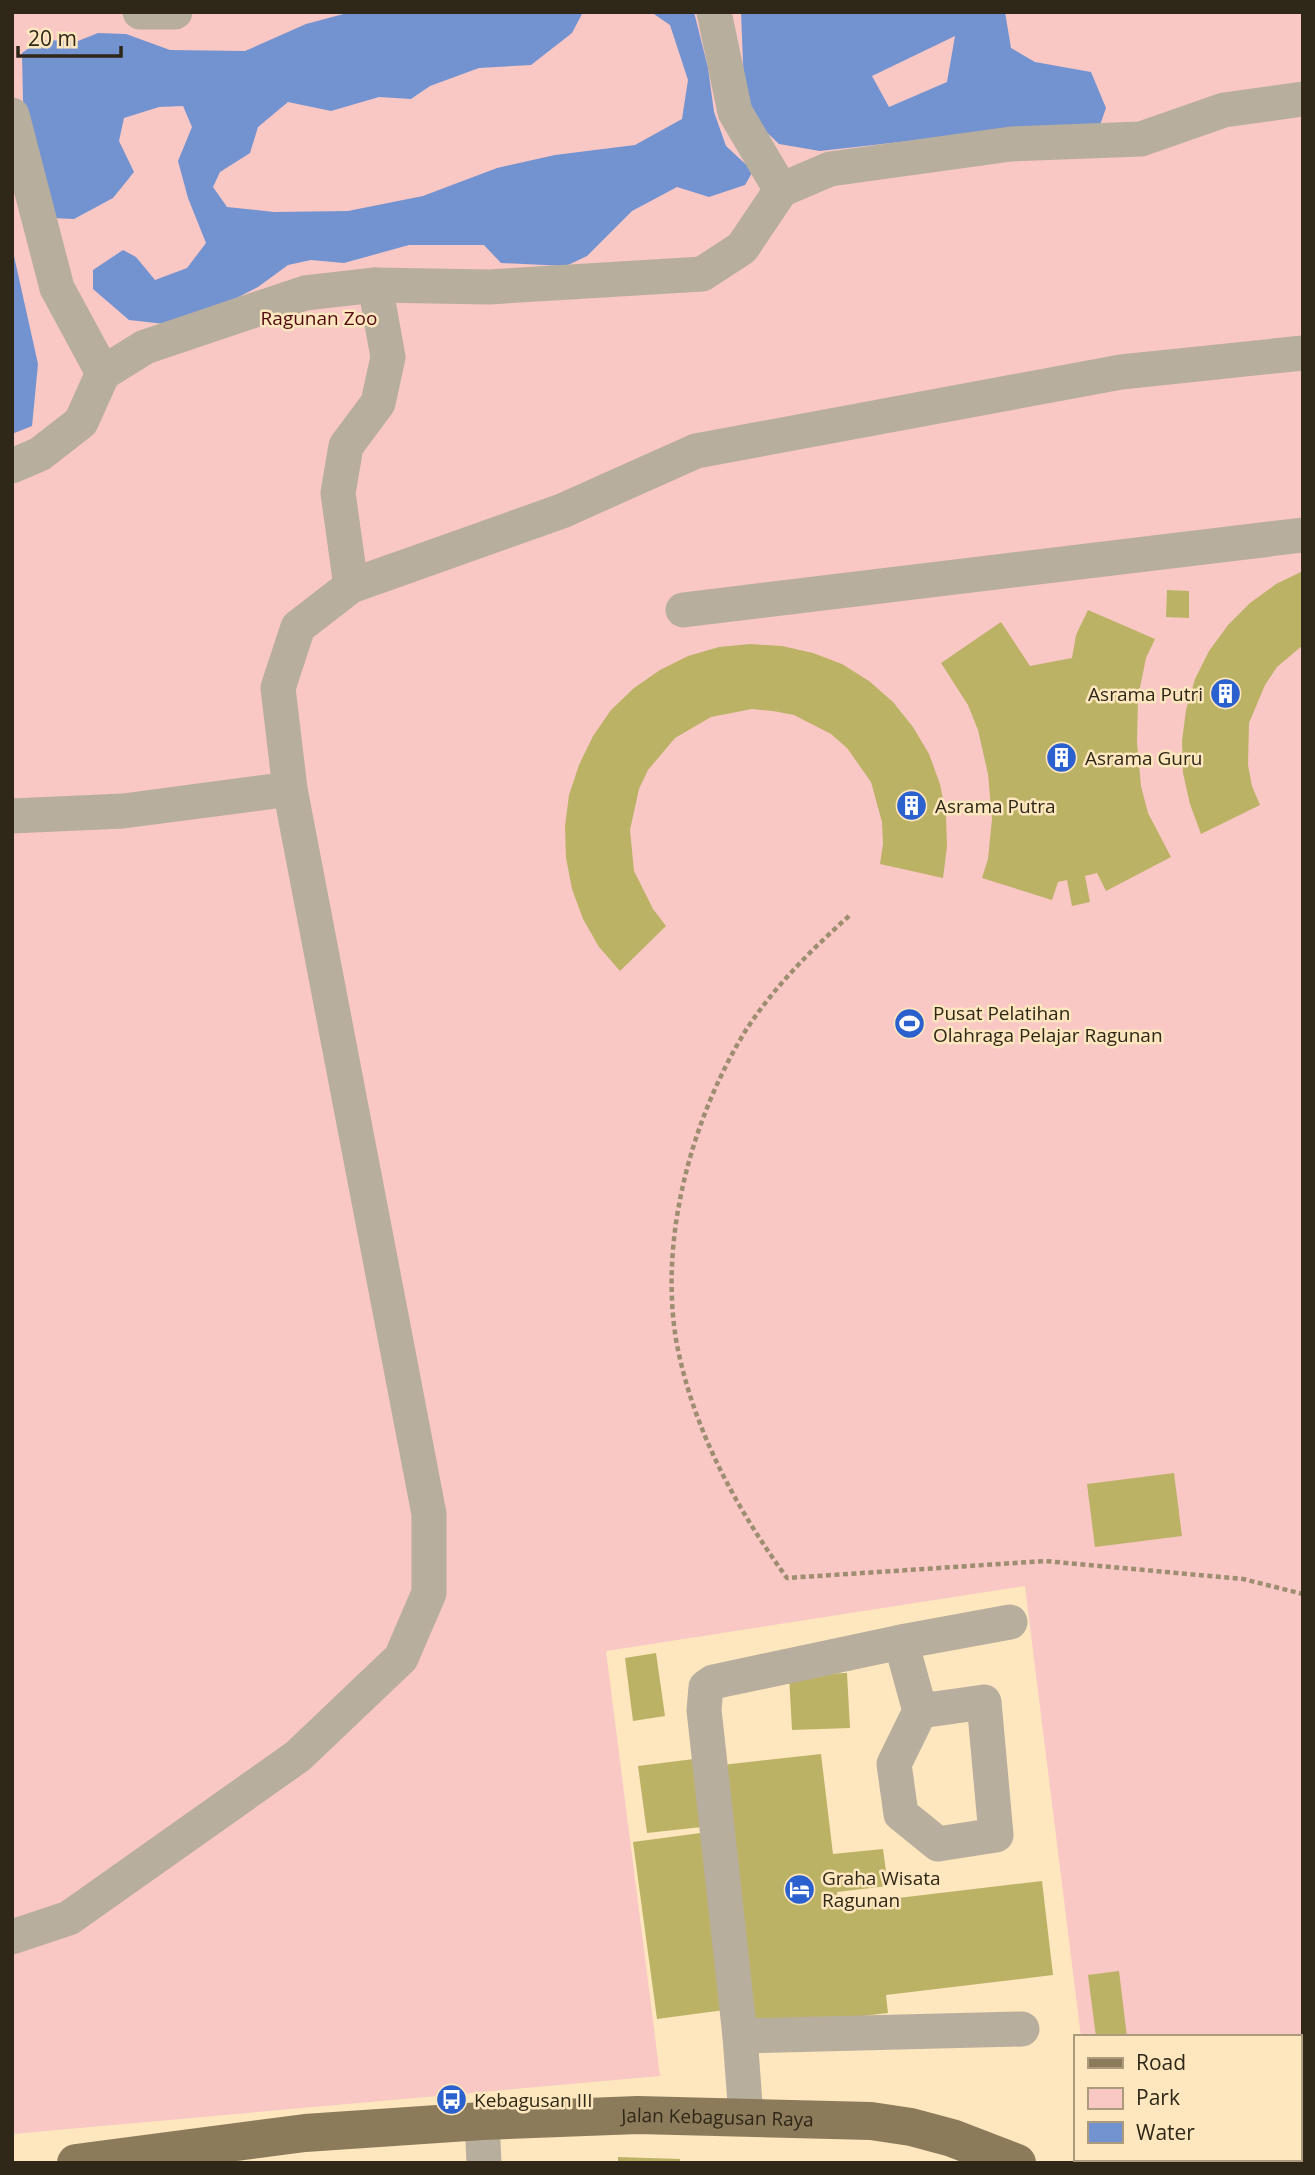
<svg xmlns="http://www.w3.org/2000/svg" width="1315" height="2175" viewBox="0 0 1315 2175" font-family="'Open Sans',sans-serif">
<style>
.green{fill:#f9c7c4}
.water{fill:#7293d0;fill-rule:evenodd}
.building{fill:#bbb266}
.lines{fill:none;stroke-linecap:round;stroke-linejoin:round}
.path{stroke:#9e8e71;stroke-width:4.5;stroke-dasharray:5 3.5;stroke-linecap:butt}
.minor{stroke:#b8ae9d;stroke-width:35}
.major{stroke:#8c7b5b;stroke-width:38}
.labels{text-anchor:middle;stroke-width:5;stroke-linejoin:round;paint-order:stroke}
.park-label{font-size:19px;fill:#530b12;stroke:#fee7be}
.poi-label{font-size:19px;fill:#2f2717;stroke:#fee7be;text-anchor:start}
.street-label{font-size:19px;fill:#2f2717;stroke:#fee7be}
</style>
<rect width="100%" height="100%" fill="#fee7be"/>
<!-- green -->
<g class="green">
<path d="M12 12H1303V2159H1299V2037H1081L1025 1586 606 1651 660 2076 12 2134Z"/>
<path d="M1096 2159H1296L1212 2163H1096Z"/>
</g>
<!-- water -->
<g class="water">
<path d="M351 12H583L572 33 531 65 479 68 430 86 411 99 379 97 331 111 288 102 258 127 250 153 220 172 213 187 227 207 274 212 348 211 423 196 497 168 555 155 635 145 682 119 688 80 670 25 651 12H694L708 68 714 112 726 146 753 171 745 185 709 197 677 187 632 211 587 256 566 266 501 263 484 245H409L344 263 311 260 288 265 258 287 215 309 165 324 129 320 93 289V270L123 250 136 257 155 280 187 268 206 243 188 198 178 161 192 127 183 106 159 107 124 118 119 141 134 172 113 198 74 219 52 218 23 101 22 53 40 40 78 41 98 33 126 34 170 50 245 51 306 24Z"/>
<path d="M741 12H1005L1011 48 1035 62 1091 72 1106 108 1100 125 909 141 820 151 779 144 754 120 744 87ZM955 36 947 82 889 107 872 76Z"/>
<path d="M12 247 38 364 32 426 12 434Z"/>
</g>
<!-- building -->
<g class="building">
<path d="M1303 571V645L1277 667 1265 685 1249 723 1248 765 1252 786 1260 805 1201 834 1190 804 1183 773 1182 741 1186 710 1195 679 1209 651 1228 625 1250 603 1276 584Z"/>
<path d="M1167 590 1189 591V618L1166 617Z"/>
<path d="M1088 610 1155 639 1146 658 1138 697 1137 742 1141 786 1148 813 1171 857 1106 891 1097 873 1085 876 1090 902 1072 906 1067 880 1058 882 1052 900 982 878 988 859 992 819 988 774 978 730 968 705 941 663 1001 622 1030 666 1072 658 1076 635Z"/>
<path d="M750 644 782 646 813 653 842 664 869 681 893 702 913 727 929 754 940 784 946 815 947 847 943 878 880 864 883 844 882 822 871 782 847 748 831 734 794 715 773 711 752 709 711 717 675 738 648 770 639 789 630 830 634 871 653 909 666 926 620 971 599 947 583 919 572 889 566 858 565 826 569 795 579 765 593 736 611 710 634 688 660 670 688 656 719 647Z"/>
<path d="M1174 1473 1182 1536 1095 1547 1087 1484Z"/>
<path d="M656 1653 665 1716 633 1721 625 1658Z"/>
<path d="M847 1673 850 1728 792 1730 789 1675Z"/>
<path d="M821 1754 833 1854 883 1849 888 1886 837 1892 839 1905 1042 1881 1053 1975 886 1995 888 2013 753 2029 722 1765Z"/>
<path d="M694 1759 702 1827 647 1833 638 1766Z"/>
<path d="M708 1832 732 2009 657 2019 633 1842Z"/>
<path d="M1119 1971 1127 2037H1096L1088 1975Z"/>
<path d="M618 2157 680 2159V2163H618Z"/>
</g>
<g class="lines">
<!-- path -->
<path class="path" d="M849 916C811 950 774 987 746 1030 691 1119 658 1241 677 1345 694 1431 736 1508 787 1578L1045 1561 1243 1579 1303 1594"/>
<!-- minor -->
<g class="minor">
<path d="M140 12H175"/>
<path d="M714 12 735 112 781 190"/>
<path d="M12 115 57 288 103 373"/>
<path d="M12 466 40 454 81 422 103 373 145 347 305 293 375 285 489 287 702 274 742 248 781 190 830 169 1011 144 1141 139 1224 110 1303 99"/>
<path d="M351 586 338 493 346 446 378 403 388 357 375 285"/>
<path d="M683 610 1303 535"/>
<path d="M12 816 123 811 290 789"/>
<path d="M1010 1622 901 1642 713 1682 706 1687 704 1710 740 2036 1022 2029"/>
<path d="M901 1642 920 1711 894 1764 901 1814 938 1844 996 1835 984 1702 920 1711"/>
<path d="M12 1937 69 1918 298 1756 401 1658 429 1593V1514L290 789 278 688 298 627 351 586 562 511 696 451 1121 372 1303 353"/>
<path d="M740 2036 746 2117"/>
<path d="M482 2121 484 2163"/>
</g>
<!-- major -->
<path class="major" id="s1" d="M76 2163 305 2133 482 2121 638 2115 871 2121 911 2127 952 2138 1017 2163"/>
</g>
<!-- icons -->
<defs>
<symbol id="building-disc" viewBox="-11 -11 22 22"><circle r="9.5" fill="#2a61cf" stroke="#fee7be"/><path d="M-4-6H4V6H1V3H-1V6H-4ZM-2.5-4.3h1.7v1.8h-1.7ZM.8-4.3h1.7v1.8H.8ZM-2.5-1h1.7V.8h-1.7ZM.8-1h1.7V.8H.8Z" fill="#fff"/></symbol>
<symbol id="stadium-disc" viewBox="-11 -11 22 22"><circle r="9.5" fill="#2a61cf" stroke="#fee7be"/><path d="M0-5a6.5 5 0 1 0 0 10a6.5 5 0 1 0 0-10ZM-3.5-1.8h7v3.6h-7Z" fill="#fff"/></symbol>
<symbol id="hotel-disc" viewBox="-11 -11 22 22"><circle r="9.5" fill="#2a61cf" stroke="#fee7be"/><path d="M-6-4.5h1.5V1H6V5H4.5V3h-9V5H-6ZM-4 0a1.8 1.8 0 1 1 3.6 0ZM.5 0V-2.5h3Q6-2.5 6 0Z" fill="#fff"/></symbol>
<symbol id="bus-disc" viewBox="-11 -11 22 22"><circle r="9.5" fill="#2a61cf" stroke="#fee7be"/><path d="M-5-6H5V4H4V6H2V4H-2V6H-4V4H-5ZM-3.5-4V0h7V-4ZM-3.5 1.2v1.5H-2V1.2ZM2 1.2v1.5H3.5V1.2Z" fill="#fff"/></symbol>
</defs>
<g fill-rule="evenodd">
<use href="#building-disc" x="1208" y="676" width="35" height="35"/>
<use href="#building-disc" x="1044" y="740" width="35" height="35"/>
<use href="#building-disc" x="894" y="788" width="35" height="35"/>
<use href="#stadium-disc" x="892" y="1006" width="35" height="35"/>
<use href="#hotel-disc" x="782" y="1872" width="35" height="35"/>
<use href="#bus-disc" x="434" y="2082" width="35" height="35"/>
</g>
<g class="labels">
<!-- park labels -->
<g class="park-label">
<text x="319" y="325">Ragunan Zoo</text>
</g>
<!-- poi labels -->
<g class="poi-label">
<text x="1203" y="701" text-anchor="end">Asrama Putri</text>
<text x="1085" y="765">Asrama Guru</text>
<text x="935" y="813">Asrama Putra</text>
<text x="933" y="1020">Pusat Pelatihan<tspan x="933" dy="22">Olahraga Pelajar Ragunan</tspan></text>
<text x="822" y="1885">Graha Wisata<tspan x="822" dy="22">Ragunan</tspan></text>
<text x="474" y="2107">Kebagusan III</text>
</g>
<!-- street labels -->
<g class="street-label">
<text dy="7" stroke="none"><textPath href="#s1" startOffset="644">Jalan Kebagusan Raya</textPath></text>
</g>
</g>
<!-- border -->
<rect width="1315" height="2175" fill="none" stroke="#2f2717" stroke-width="28"/>
<!-- legend -->
<rect x="1074" y="2035" width="228" height="126" fill="#fee7be" stroke="#ab9a7b" stroke-width="2"/>
<rect x="1088" y="2058" width="35" height="10" fill="#8c7b5b" stroke="#ab9a7b" stroke-width="2"/>
<text x="1136" y="2070" font-size="21" fill="#2f2717">Road</text>
<rect x="1088" y="2088" width="35" height="21" fill="#f9c7c4" stroke="#ab9a7b" stroke-width="2"/>
<text x="1136" y="2105" font-size="21" fill="#2f2717">Park</text>
<rect x="1088" y="2122" width="35" height="21" fill="#7293d0" stroke="#ab9a7b" stroke-width="2"/>
<text x="1136" y="2140" font-size="21" fill="#2f2717">Water</text>
<!-- scale -->
<path d="M18 46v10h103v-10" fill="none" stroke="#2f2717" stroke-width="3.5"/>
<text x="28" y="46" font-size="21" fill="#2f2717" stroke="#fee7be" stroke-width="5" paint-order="stroke">20 m</text>
</svg>
